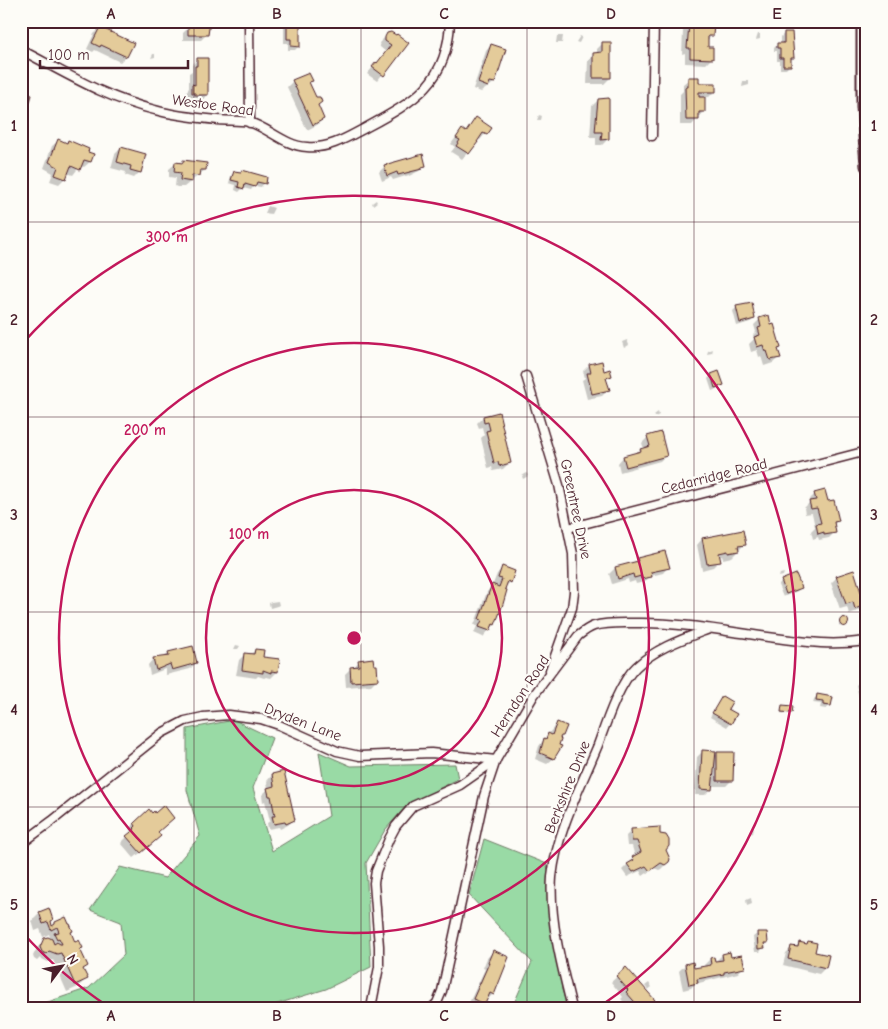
<svg xmlns="http://www.w3.org/2000/svg" width="888" height="1029" viewBox="0 0 888 1029" font-family="'Comic Neue',sans-serif">
<style>
.green{fill:#99daa5;stroke:#727c68}
.shadow{fill:#0003}
.building{fill:#e4cb9a;stroke:#4a1f2b}
.lines{fill:none;stroke-linecap:round;stroke-linejoin:round}
.street-casing{stroke:#4a1f2b;stroke-width:11}
.secondary-casing{stroke:#4a1f2b;stroke-width:15}
.street{stroke:#fdfcf7;stroke-width:8}
.secondary{stroke:#fdfcf7;stroke-width:11}
.grid{fill:none;stroke:#4a1f2b;stroke-width:1;stroke-opacity:0.55}
.ring{fill:none;stroke:#c2185b;stroke-width:2.5}
.labels{text-anchor:middle;stroke-width:4.5;stroke-linejoin:round;paint-order:stroke}
.street-label{font-size:15px;fill:#4a1f2b;stroke:#fdfcf7}
.centre{fill:#c2185b;stroke:#fdfcf7;stroke-width:2.5}
.ring-label{font-size:15px;text-anchor:middle;font-weight:bold;fill:#c2185b;stroke:#fdfcf7;stroke-width:4.5;stroke-linejoin:round;paint-order:stroke}
.neatline{fill:none;stroke:#4a1f2b;stroke-width:2}
.grid-label{font-size:16px;text-anchor:middle;font-weight:bold;fill:#4a1f2b}
</style>
<rect width="100%" height="100%" fill="#fdfcf7"/>
<filter id="ink" filterUnits="userSpaceOnUse"><feTurbulence type="fractalNoise" baseFrequency=".02" numOctaves="2"/><feDisplacementMap in="SourceGraphic" scale="10" xChannelSelector="R" yChannelSelector="G"/><feConvolveMatrix kernelMatrix="1 2 1 2 8 2 1 2 1" color-interpolation-filters="sRGB"/></filter>
<g filter="url(#ink)">
<!-- green -->
<g class="green">
<path d="M234 720 272 738 253 788 272 851 329 816 319 752 351 766 455 764 458 779 407 805 385 830 366 863 371 967 326 989 264 1008H21V1006L39 1005 89 988 124 955 121 922 90 910 120 867 165 878 200 836 187 790V729Z"/>
<path d="M484 839 547 864 562 990 568 1008H512L532 962 469 895Z"/>
</g>
<!-- shadow -->
<g class="shadow">
<path d="M191 21H208L207 34 201 40H183V33L189 27H191Z"/>
<path d="M284 21H299V46L295 50H288V43H284Z"/>
<path d="M746 21H749L748 29H744Z"/>
<path d="M689 25 712 35 707 41V49L712 58 706 64 685 63V53L682 54 683 31Z"/>
<path d="M100 28 126 56 120 62 95 50 93 52 87 49 94 34Z"/>
<path d="M784 33 793 57 790 60V65L786 69H780V61H777V51H774V48L778 44H781V37Z"/>
<path d="M388 34 408 43 377 81 367 74 386 52 380 47 379 43Z"/>
<path d="M758 34H760V39L756 40Z"/>
<path d="M557 36H563L562 43H556Z"/>
<path d="M580 36 582 37 579 43 576 42Z"/>
<path d="M603 43 610 78 604 84H587L588 60 594 54H597V49Z"/>
<path d="M491 45 494 83 481 92 473 89 486 51Z"/>
<path d="M153 54H155V57L151 58Z"/>
<path d="M198 59 207 95 201 101H190V99H186V92L189 88V73L192 71V65Z"/>
<path d="M689 79 715 91 709 97H704V112L692 125H680V94L683 91V84Z"/>
<path d="M311 80 308 83 323 119 317 125 307 130 287 87 293 81Z"/>
<path d="M743 81H749V85L742 87Z"/>
<path d="M598 100 608 139 602 145H596V137H590L592 106Z"/>
<path d="M539 115 542 116 541 120H537Z"/>
<path d="M476 119 490 128 480 140 478 138 476 143 462 159 451 152 455 147 451 144 457 136 462 131 465 133Z"/>
<path d="M58 141 66 144 68 142 93 155 90 162 84 167 80 166 73 175 67 173 65 178 59 184 50 181 53 173 44 168 52 146Z"/>
<path d="M121 148 140 172 134 178 125 175 126 172 111 168 115 154Z"/>
<path d="M183 162 205 170 184 187H177L175 186 176 178 169 177V169L175 164H181Z"/>
<path d="M425 165 419 171 409 176V175L393 180 391 177 382 181 379 172 385 166Z"/>
<path d="M234 172 264 183 261 187 254 186 251 190 243 188 239 192 235 190 236 185 229 183 231 176Z"/>
<path d="M376 200 377 202 373 205 372 203Z"/>
<path d="M268 206 274 208 271 214 265 213Z"/>
<path d="M737 307 754 319 750 322 737 326 733 311Z"/>
<path d="M760 319 780 348 777 350 779 357 773 363 764 366 761 356 759 357 757 350 751 352 749 344 754 339 753 335 756 332 754 325Z"/>
<path d="M627 340 629 345 624 348 622 342Z"/>
<path d="M713 349 712 353 707 354 708 351Z"/>
<path d="M601 363 603 372 610 376 606 380 608 390 602 396 587 399 582 380 585 378 583 371 589 365Z"/>
<path d="M718 373 722 385 719 388 712 391 708 379 711 375Z"/>
<path d="M658 412 659 415 655 417 654 415Z"/>
<path d="M498 414 509 463 503 469 493 471 492 467 488 468 481 438 484 435 482 427 479 428 477 423 483 417Z"/>
<path d="M648 437 666 455 660 461 620 472 618 463 623 457 638 453 644 449 642 443Z"/>
<path d="M527 473 528 476 523 479 522 476Z"/>
<path d="M815 494 827 502 837 521 833 525 835 532 829 538 819 540 818 537 813 539 811 531 815 527 812 513 805 514 804 508 809 503V500Z"/>
<path d="M702 539 745 544 732 557 723 559 722 556 718 557 719 561 713 567 702 570 697 545Z"/>
<path d="M638 559 668 567 663 573 651 576 644 582 636 584 635 581 629 583 628 579 612 584 609 574 615 568 633 564Z"/>
<path d="M502 568 510 582 504 588 494 625 483 637 474 633 477 626 474 625 487 592 494 584H493L497 574Z"/>
<path d="M784 573 783 576 779 577 780 574Z"/>
<path d="M837 577 864 605 858 611 849 614 847 607 840 609 831 583Z"/>
<path d="M782 581 800 588 797 591 783 597 778 585Z"/>
<path d="M278 601 279 605 277 606 270 608 269 603 271 602Z"/>
<circle cx="843" cy="623" r="4"/>
<path d="M236 645 240 646 238 649H234Z"/>
<path d="M255 650 277 672 271 678 266 677 264 678 258 676 256 678 236 675 239 660 245 654 250 655Z"/>
<path d="M169 653 196 663 190 669 166 675 165 669 150 675 148 665 153 659H163Z"/>
<path d="M359 661 377 679 371 685 346 687 345 674 351 668H353Z"/>
<path d="M867 678V704L866 703 861 704 860 700 865 696 859 697 856 685 862 679Z"/>
<path d="M817 696 830 706 826 709 820 708 821 704 813 703 814 699Z"/>
<path d="M722 698 730 723 727 727 710 717Z"/>
<path d="M783 706 791 713 790 714 781 713Z"/>
<path d="M557 723 562 736 559 739 557 746 560 747 553 759 547 764 535 759 539 746Z"/>
<path d="M703 751 714 757 718 753 732 780 726 786H711V789L705 795H695L697 757Z"/>
<path d="M272 775 294 820 288 825 280 829 279 827 268 829 267 823 270 821 265 801 263 802 262 795 268 789 267 781Z"/>
<path d="M867 785V832H864L865 799 860 800 859 791Z"/>
<path d="M134 823 156 832 154 842 134 858 121 843 129 835 131 832 129 829Z"/>
<path d="M752 827H754L753 833 750 834Z"/>
<path d="M632 830 659 835 667 863 661 869 659 870 654 868 643 876 640 871 627 877 622 870 635 857 632 846H627L626 836Z"/>
<path d="M751 898 752 904 747 906 746 900Z"/>
<path d="M40 913 50 922 51 927 55 923 70 932 75 943 81 948 79 950 86 966 82 970 86 979 78 987 67 992 53 960 48 962 40 958 37 961 34 959 33 956 37 948 45 940H51L49 934 43 937 40 929 35 931 32 921Z"/>
<path d="M757 934 767 942 760 952H755L753 937Z"/>
<path d="M808 942 813 953 828 956 825 968 819 974 783 965 786 953 792 947 795 948 799 943 806 945Z"/>
<path d="M493 952V994L487 1000 486 999 480 1008H475L468 1005 485 969 483 968 487 958Z"/>
<path d="M722 955 743 967 738 973 695 984 691 988 683 990 679 971 685 965 693 969 705 967 704 965 710 959 714 963Z"/>
<path d="M626 969 646 1008H629L621 999 623 997 611 982Z"/>
<path d="M649 983 652 987 648 990 645 986Z"/>
</g>
<!-- building -->
<g class="building">
<path d="M196 21H210L208 35H188V25H196Z"/>
<path d="M287 21H300V47L291 46V39H287Z"/>
<path d="M689 24H714L713 36H708V47H713V59L690 58V48H687Z"/>
<path d="M100 27 134 43 127 57 101 45 100 47 92 43Z"/>
<path d="M391 32 396 35 397 34 409 43 384 76 372 67 376 62 377 63 391 45 385 41V37L387 33Z"/>
<path d="M784 32H792L794 58H791V66H783V58H780V48H777V43H784Z"/>
<path d="M602 42H611V78H593V53L602 52Z"/>
<path d="M491 44 506 49 495 83 490 82 488 87 478 83Z"/>
<path d="M197 58H208V95H195V93H192V84L195 85V66H197Z"/>
<path d="M309 73 313 81 309 82 316 97H320L322 102 318 105 324 119 313 125 292 80Z"/>
<path d="M688 77H699V83H716V92H699V97H705V112H699V120H686L685 87H688Z"/>
<path d="M21 92 32 95 25 119 21 118Z"/>
<path d="M609 98V139L601 140 602 132H595L598 99Z"/>
<path d="M476 117 492 128 487 135 483 133 477 142H478L469 154 456 146 460 140 456 138 462 129 466 132Z"/>
<path d="M58 139 67 143 68 140 89 149 88 152 94 154 91 162 84 160 80 170 71 166 66 179 55 175 58 167 49 162Z"/>
<path d="M121 147 146 154 141 173 130 170 131 166 117 162Z"/>
<path d="M423 154 426 166 422 167V169L398 175 397 172 387 176 384 165Z"/>
<path d="M183 160 207 163 206 170H200L199 176 192 175V182L180 180 181 173 174 172 175 162 183 163Z"/>
<path d="M242 170 267 177 266 184 257 182 255 187 245 184 244 189 238 187 239 182 231 180 234 171 241 172Z"/>
<path d="M752 303 755 319 740 323 736 306Z"/>
<path d="M769 315 771 325 774 324 781 348 778 349 781 358 770 360 767 351 765 352 763 345 757 347 754 337 760 335 758 328 761 327 759 318Z"/>
<path d="M602 361 604 371 610 369 612 376 606 378 610 390 592 394 587 373H591L589 364Z"/>
<path d="M719 371 724 385 715 388 711 374Z"/>
<path d="M499 412 511 463 499 466 498 462 494 463 486 431 490 430 488 422 484 423 483 416Z"/>
<path d="M661 432 667 456 626 467 623 456 641 451 640 449 650 446 647 436Z"/>
<path d="M825 490 828 501 834 500 839 521 834 522 836 533 824 535V532L818 534 816 524 821 523 817 508 811 509 809 501 816 500 814 493Z"/>
<path d="M743 530 746 545 738 546 739 551 728 553V551L719 553 721 562 707 564 702 538Z"/>
<path d="M665 551 670 568 651 572 652 577 641 579V576L634 578 633 574 618 579 615 567 638 561 637 558Z"/>
<path d="M502 566 515 571 511 583 508 581 505 589 507 590 503 604 495 625 493 624 490 631 479 627 482 620 479 619 492 584 499 587 502 579 498 578Z"/>
<path d="M854 570 865 605 855 609 853 602 846 604 836 576Z"/>
<path d="M796 574 802 588 786 594 781 580Z"/>
<circle cx="844" cy="622" r="4.5"/>
<path d="M193 646 197 663 172 670 170 664 156 670 153 658 169 656 168 652Z"/>
<path d="M255 649 264 650 263 657 280 659 278 672 271 671V673L263 670V673L242 670 244 653 254 654Z"/>
<path d="M373 658 374 665H377L378 680 351 682 350 667 359 666 358 660Z"/>
<path d="M817 694 833 697 831 706 823 705V701L816 700Z"/>
<path d="M722 696 732 702 728 709 737 714 731 724 712 713Z"/>
<path d="M782 705 793 706 792 713 781 712Z"/>
<path d="M557 722 567 726 563 736H561L560 738 561 739 559 745 562 746 554 759 540 753 544 738 546 739 548 733 552 735Z"/>
<path d="M702 750 716 751 712 790 700 789Z"/>
<path d="M717 752H734L733 781H717Z"/>
<path d="M284 771 295 820 286 824 285 822 274 824 272 816H275L271 796H269L267 788 274 786 272 774Z"/>
<path d="M164 805 174 818 158 832 161 836 141 853 126 836 135 829 134 828 136 826 134 823 149 809 152 813 154 811 155 813Z"/>
<path d="M660 827V834L666 835 669 840V846L666 850 670 859 669 862 665 865 661 863 650 871 646 866 633 872 627 864 634 860 632 857 641 852 637 841H632L631 829Z"/>
<path d="M49 908 53 920 51 921 52 926 55 924V922L66 917 69 924H70L73 931 71 932 75 942 79 940 83 948 80 949 88 966 83 969 88 979 75 985 61 953 57 954 49 951 46 954 42 952 40 947 44 938 48 937 52 939 54 944 57 942 60 944H62L59 938 57 939 54 933 59 932 57 927 51 930 48 922 43 924 39 912Z"/>
<path d="M757 932H767L768 943H764L765 948 758 949Z"/>
<path d="M808 941 817 943 815 952 829 955 826 968 788 959 791 946 798 947 799 942 807 944Z"/>
<path d="M493 950 509 957 494 995 490 993 485 1004 473 999 489 963 488 962Z"/>
<path d="M730 952 731 957 742 955 745 968 724 972V974L697 979 698 983 689 985 685 964 693 962 694 968 711 965 710 958 714 957 715 961 723 960 722 954Z"/>
<path d="M626 967 655 1000 647 1008H640L626 992 628 990 616 976Z"/>
</g>
<g class="lines">
<defs>
<g id="street">
<path d="M249 21 250 123"/>
<path d="M21 50C66 73 105 98 155 110 176 116 197 118 218 120 228 121 239 120 249 122 269 128 285 146 307 147 330 149 348 137 367 127 415 101 448 82 450 21"/>
<path d="M652 136 654 21"/>
<path d="M526 376 559 485 573 554 574 592 572 608 550 670"/>
<path d="M568 528 867 451"/>
<path d="M21 844 52 821 162 733 185 721 203 717 229 715 261 719 279 725 337 751 360 756 431 753 496 760 484 796 442 991 437 1003 432 1008"/>
<path d="M371 1008 379 967V946L374 883 376 871 389 839 396 826 413 806 460 785 496 760 534 695 578 636C583 632 588 628 594 626 608 622 622 623 636 623 699 622 759 639 821 643 837 644 852 643 867 641"/>
<path d="M572 1008C562 968 549 918 552 877 557 831 580 788 598 745 606 723 619 683 636 667 656 648 683 639 709 629"/>
</g>
<path id="secondary" d="M863 21V106L867 166"/>
</defs>
<!-- street casing -->
<use href="#street" class="street-casing"/>
<!-- secondary casing -->
<use href="#secondary" class="secondary-casing"/>
<!-- street -->
<use href="#street" class="street"/>
<!-- secondary -->
<use href="#secondary" class="secondary"/>
</g>
</g>
<!-- grid -->
<path class="grid" d="M194 21V1008M361 21V1008M527 21V1008M694 21V1008M21 222H867M21 417H867M21 612H867M21 807H867"/>
<!-- distance rings -->
<g class="ring">
<circle cx="354" cy="638" r="148"/>
<circle cx="354" cy="638" r="295"/>
<path d="M109 1007A443 443 0 0 1 22 932M22 344A443 443 0 1 1 599 1007"/>
</g>
<g class="labels">
<!-- street labels -->
<g class="street-label">
<text transform="translate(213 105) rotate(8)" y="5">Westoe Road</text>
<text transform="translate(714 476) rotate(-14)" y="5">Cedarridge Road</text>
<text transform="translate(576 509) rotate(78)" y="5">Greentree Drive</text>
<text transform="translate(520 696) rotate(-57)" y="5">Herndon Road</text>
<text transform="translate(303 722) rotate(21)" y="5">Dryden Lane</text>
<text transform="translate(567 787) rotate(-68)" y="5">Berkshire Drive</text>
</g>
</g>
<circle cx="354" cy="638" r="8" class="centre"/>
<g class="ring-label">
<text x="167" y="242">300 m</text>
<text x="145" y="435">200 m</text>
<text x="249" y="539">100 m</text>
</g>
<!-- margin -->
<rect width="888" height="1029" fill="none" stroke="#fdfcf7" stroke-width="55"/>
<!-- north arrow -->
<g transform="translate(62 966) rotate(58)" stroke="#fdfcf7" stroke-width="4" paint-order="stroke">
<path d="M0-4L9 19L0 12L-9 19Z" fill="#4a1f2b"/>
<text y="-8" font-size="14" font-weight="bold" text-anchor="middle" fill="#4a1f2b">N</text>
</g>
<!-- scale -->
<path d="M40 60v8h148v-8" fill="none" stroke="#4a1f2b" stroke-width="2.5"/>
<text x="48" y="60" font-size="15" fill="#4a1f2b" stroke="#fdfcf7" stroke-width="4" paint-order="stroke">100 m</text>
<rect x="28" y="28" width="832" height="974" class="neatline"/>
<g class="grid-label">
<text x="111" y="19">A</text>
<text x="277" y="19">B</text>
<text x="444" y="19">C</text>
<text x="611" y="19">D</text>
<text x="777" y="19">E</text>
<text x="14" y="131">1</text>
<text x="874" y="131">1</text>
<text x="14" y="325">2</text>
<text x="874" y="325">2</text>
<text x="14" y="520">3</text>
<text x="874" y="520">3</text>
<text x="14" y="715">4</text>
<text x="874" y="715">4</text>
<text x="14" y="910">5</text>
<text x="874" y="910">5</text>
<text x="111" y="1021">A</text>
<text x="277" y="1021">B</text>
<text x="444" y="1021">C</text>
<text x="611" y="1021">D</text>
<text x="777" y="1021">E</text>
</g>
</svg>
